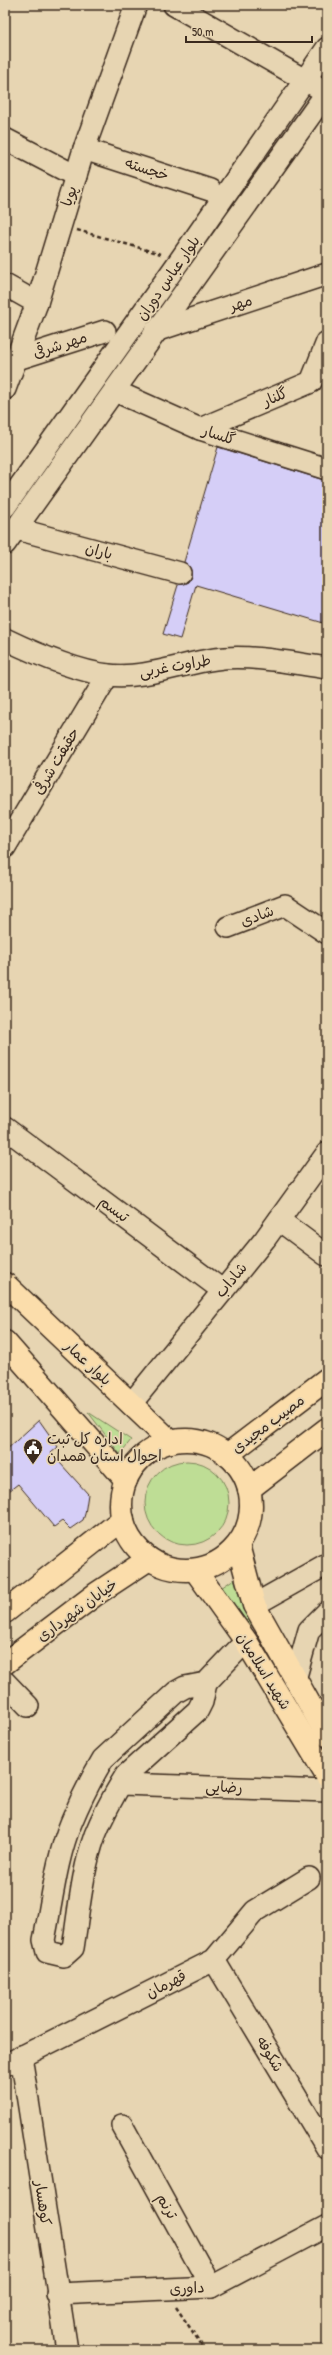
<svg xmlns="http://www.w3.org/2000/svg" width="332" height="2355" viewBox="0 0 332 2355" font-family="'Patrick Hand','Playpen Sans Arabic',sans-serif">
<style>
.green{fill:#bedd95;stroke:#7c845a}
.building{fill:#d5cef7;stroke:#3b2a1e}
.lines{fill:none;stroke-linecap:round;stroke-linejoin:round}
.minor-casing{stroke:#3b2a1e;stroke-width:24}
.major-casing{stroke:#3b2a1e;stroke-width:25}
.path{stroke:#3b2a1e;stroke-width:2.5;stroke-dasharray:4 3;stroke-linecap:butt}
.minor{stroke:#e7d5b2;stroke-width:21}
.major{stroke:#fbddab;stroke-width:22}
.labels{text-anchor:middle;stroke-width:3.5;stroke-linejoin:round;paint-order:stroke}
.street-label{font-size:15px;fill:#3b2a1e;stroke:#e7d5b2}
.poi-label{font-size:15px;fill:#3b2a1e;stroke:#e7d5b2;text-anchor:start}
</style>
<rect width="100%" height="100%" fill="#e7d5b2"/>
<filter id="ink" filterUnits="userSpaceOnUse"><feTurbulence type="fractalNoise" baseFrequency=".025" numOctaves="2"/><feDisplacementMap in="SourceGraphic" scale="8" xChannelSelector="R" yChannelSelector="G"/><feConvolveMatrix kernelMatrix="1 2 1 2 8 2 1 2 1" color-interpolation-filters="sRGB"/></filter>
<g filter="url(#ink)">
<!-- green -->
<g class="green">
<path d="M88 1412 131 1440 120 1454Z"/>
<circle cx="187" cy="1503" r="42"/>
<path d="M234 1579 255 1630 218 1590Z"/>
</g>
<!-- building -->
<g class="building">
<path d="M218 447 327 481V624L196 585 180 639 163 634 178 585 188 582 191 576V570L184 562Z"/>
<path d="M39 1420 58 1447 51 1453 88 1494 85 1514 83 1520 70 1529 62 1521 54 1527 18 1484 5 1494V1451Z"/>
</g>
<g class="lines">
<defs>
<g id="minor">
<path d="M174 5 317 87"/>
<path d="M5 139 76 176"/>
<path d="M84 149 210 190"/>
<path d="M5 285 37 303"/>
<path d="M155 331 327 274"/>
<path d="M14 360 105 331"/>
<path d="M5 389 37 303 84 149 136 5"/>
<path d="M115 391 200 429 327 469"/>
<path d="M200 429 311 382 327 342"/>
<path d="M5 507 180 260 327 48"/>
<path d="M17 529 180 573"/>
<path d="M5 544 327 92"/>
<path d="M5 639C34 653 77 671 108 675 145 679 180 664 215 659 249 654 293 663 327 668"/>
<path d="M5 847 108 675"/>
<path d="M228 927 285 905 327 933"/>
<path d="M5 1128 222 1290"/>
<path d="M279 1220 326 1255"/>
<path d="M131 1404 265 1239 327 1153"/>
<path d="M254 1605 327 1564"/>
<path d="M295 1680 309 1630 327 1612"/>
<path d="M5 1682 28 1706"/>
<path d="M206 1683 202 1702 198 1710 126 1775C115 1793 103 1815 95 1835 82 1871 79 1911 73 1948L64 1956 47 1952 44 1940C52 1902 56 1859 71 1823 80 1801 91 1779 103 1759L176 1692 185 1687Z"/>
<path d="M206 1683 246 1641"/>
<path d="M121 1784 327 1791"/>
<path d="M214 1960 327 2148"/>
<path d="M21 2056 67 2350"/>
<path d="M5 2065 214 1960 255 1911 309 1878"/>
<path d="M122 2125 211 2287"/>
<path d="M57 2294 211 2287 327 2226"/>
</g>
<g id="major">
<path d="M5 1284 171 1442"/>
<path d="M5 1342 126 1480"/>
<circle cx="186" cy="1505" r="65"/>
<path d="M227 1455 327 1379"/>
<path d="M249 1489 327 1429"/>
<path d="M238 1545 254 1605 327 1735"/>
<path d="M195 1570 246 1641 327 1776"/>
<path d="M5 1612 123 1519"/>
<path d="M5 1663 96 1594 149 1559"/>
</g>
</defs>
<!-- minor casing -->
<use href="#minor" class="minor-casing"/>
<!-- major casing -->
<use href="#major" class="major-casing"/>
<!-- path -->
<g class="path">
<path d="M77 230 161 254"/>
<path d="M176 2307 205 2350"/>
</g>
<!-- minor -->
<use href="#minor" class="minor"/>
<!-- major -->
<use href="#major" class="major"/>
</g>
</g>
<!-- icons -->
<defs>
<symbol id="civic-pin" viewBox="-11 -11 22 30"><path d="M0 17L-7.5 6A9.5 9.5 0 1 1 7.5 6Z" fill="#3b2a1e" stroke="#e7d5b2"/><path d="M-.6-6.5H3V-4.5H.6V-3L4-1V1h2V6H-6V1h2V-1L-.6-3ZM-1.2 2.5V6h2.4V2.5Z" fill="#fff"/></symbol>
</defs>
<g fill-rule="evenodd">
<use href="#civic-pin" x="22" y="1437" width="22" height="30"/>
</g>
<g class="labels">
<!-- street labels -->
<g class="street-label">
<text transform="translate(147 169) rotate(18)" y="5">خجسته</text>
<text transform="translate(69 196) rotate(-72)" y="5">پویا</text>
<text transform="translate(168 278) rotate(-55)" y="5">بلوار عباس دوران</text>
<text transform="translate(241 303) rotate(-18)" y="5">مهر</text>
<text transform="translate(60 345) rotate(-18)" y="5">مهر شرقی</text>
<text transform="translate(275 397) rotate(-23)" y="5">گلنار</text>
<text transform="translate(219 435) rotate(18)" y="5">گلسار</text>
<text transform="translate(99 551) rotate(15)" y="5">باران</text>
<text transform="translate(175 666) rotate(-10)" y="5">طراوت غربی</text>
<text transform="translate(56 761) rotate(-59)" y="5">حقیقت شرفی</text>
<text transform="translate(257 916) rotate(-21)" y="5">شادی</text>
<text transform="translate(114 1209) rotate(37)" y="5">تبسم</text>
<text transform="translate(231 1280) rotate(-50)" y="5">شاداب</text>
<text transform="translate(88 1363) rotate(43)" y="5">بلوار عمار</text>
<text transform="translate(268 1424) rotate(-37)" y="5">مصیب مجیدی</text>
<text transform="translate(77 1610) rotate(-36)" y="5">خیابان شهرداری</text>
<text transform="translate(264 1671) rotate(58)" y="5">شهید اسلامیان</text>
<text transform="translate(224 1787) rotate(2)" y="5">رضایی</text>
<text transform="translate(166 1984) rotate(-27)" y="5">قهرمان</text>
<text transform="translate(270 2054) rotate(59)" y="5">شکوفه</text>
<text transform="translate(43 2203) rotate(82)" y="5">کوهسار</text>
<text transform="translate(167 2206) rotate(61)" y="5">ترنم</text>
<text transform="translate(187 2288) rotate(-3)" y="5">داوری</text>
</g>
<!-- poi labels -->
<g class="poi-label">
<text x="47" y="1444">اداره کل ثبت<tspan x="47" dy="17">احوال استان همدان</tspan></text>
</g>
</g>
<!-- margin -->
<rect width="332" height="2355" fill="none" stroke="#e7d5b2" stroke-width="20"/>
<rect x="10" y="10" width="312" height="2335" fill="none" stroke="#3b2a1e" stroke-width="1.5" filter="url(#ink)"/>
<!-- scale -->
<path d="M186 36v6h126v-6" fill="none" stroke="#3b2a1e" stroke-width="2"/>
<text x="192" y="36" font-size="12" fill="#3b2a1e" stroke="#e7d5b2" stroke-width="3" paint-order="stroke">50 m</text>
</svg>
